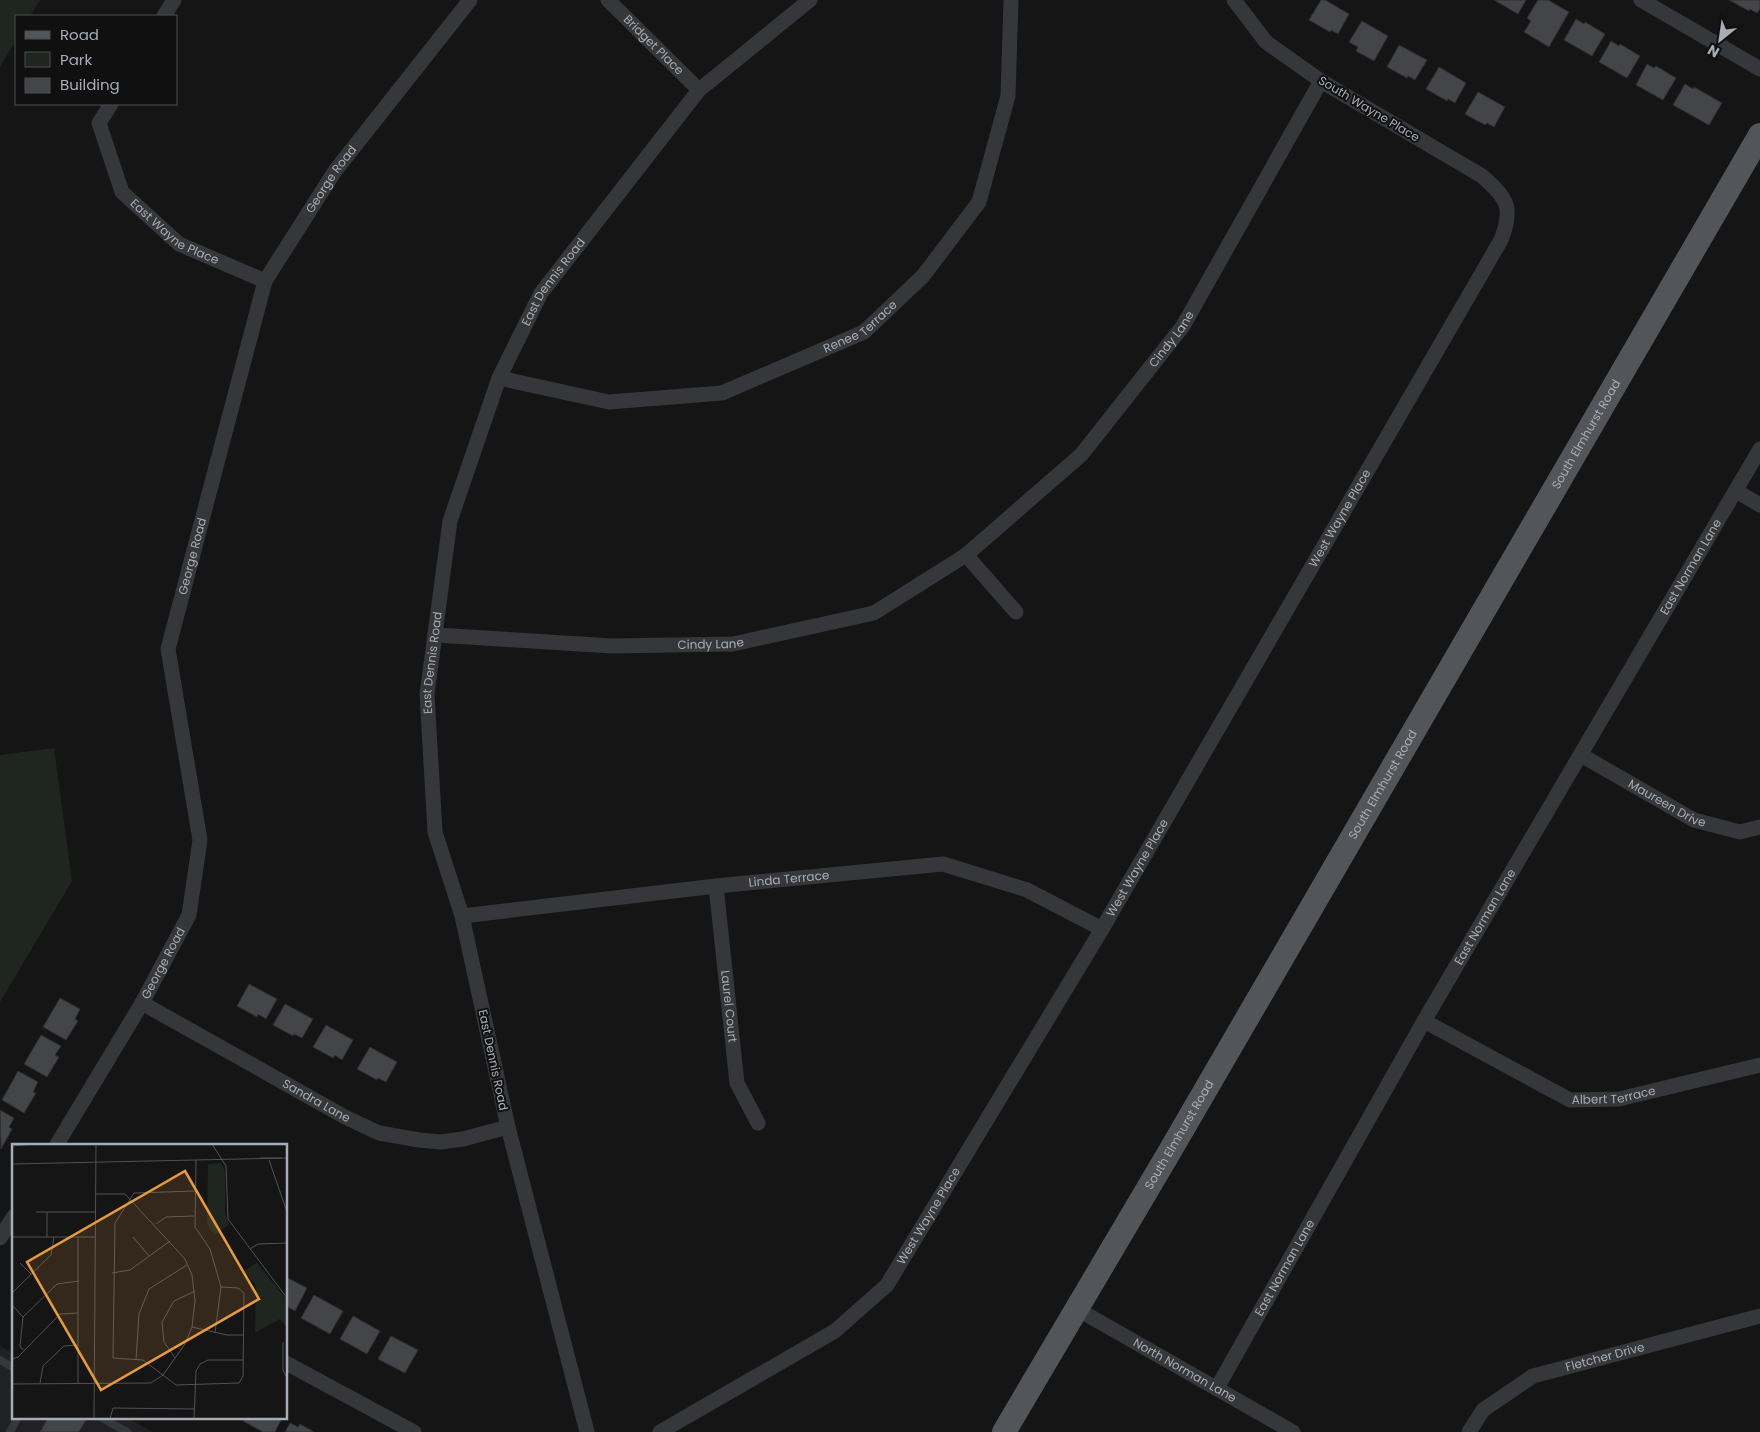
<svg xmlns="http://www.w3.org/2000/svg" width="1760" height="1432" viewBox="0 0 1760 1432" font-family="Poppins,sans-serif">
<style>
.built{fill:#212123}
.green{fill:#1f261f}
.building{fill:#444549;stroke:#2f2f32}
.lines{fill:none;stroke-linecap:round;stroke-linejoin:round}
.lane{stroke:#36373b;stroke-width:8}
.street{stroke:#36373b;stroke-width:15}
.primary{stroke:#52555a;stroke-width:24}
.labels{text-anchor:middle;stroke-width:4;stroke-linejoin:round;paint-order:stroke}
.street-label{font-size:12px;fill:#a7adb6;stroke:#101011}
.inset-road{fill:none;stroke:#4f5256;stroke-width:1}
.view{fill:#e79b3c;fill-opacity:0.15;stroke:#e79b3c;stroke-width:2.5}
.inset-edge{fill:none;stroke:#a7adb6;stroke-width:2.5}
</style>
<rect width="100%" height="100%" fill="#151516"/>
<!-- built -->
<path class="built" d="M0 1346 14 1354V1418H128L152 1432H0Z"/>
<!-- green -->
<g class="green">
<path d="M0 0H40L30 16H16V40L0 67Z"/>
<path d="M54 748 72 881 0 1002V755Z"/>
</g>
<!-- building -->
<g class="building">
<path d="M1321 0H1325L1349 14 1338 34 1331 30 1330 32 1309 20Z"/>
<path d="M1494 0H1526L1518 14Z"/>
<path d="M1538 0H1548L1569 12 1549 47 1524 32 1531 21 1527 18Z"/>
<path d="M1729 0H1760V9L1757 13 1750 9 1749 11Z"/>
<path d="M1576 19 1584 24 1585 22 1605 34 1592 56 1564 40Z"/>
<path d="M1362 21 1388 36 1374 61 1356 51 1358 47 1349 42Z"/>
<path d="M1611 41 1619 46 1620 44 1640 56 1627 78 1599 62Z"/>
<path d="M1399 45 1427 60 1415 80 1408 76 1407 78 1387 67Z"/>
<path d="M1647 64 1654 68 1656 66 1676 78 1663 100 1636 85Z"/>
<path d="M1439 67 1466 83 1455 103 1448 99 1447 101 1426 89Z"/>
<path d="M1685 84 1693 89 1694 87 1722 103 1709 125 1673 105Z"/>
<path d="M1478 92 1505 107 1494 127 1487 123 1485 125 1465 114Z"/>
<path d="M249 984 277 999 266 1019 258 1014 257 1017 237 1006Z"/>
<path d="M60 998 80 1009 75 1019 78 1021 66 1040 43 1027Z"/>
<path d="M285 1004 313 1019 302 1038 294 1034 293 1036 273 1025Z"/>
<path d="M326 1025 353 1040 342 1060 335 1055 333 1058 313 1047Z"/>
<path d="M41 1035 61 1046 55 1055 59 1057 47 1077 24 1064Z"/>
<path d="M370 1047 397 1062 386 1082 378 1078 377 1080 357 1069Z"/>
<path d="M18 1071 38 1082 33 1092 36 1093 24 1113 2 1100Z"/>
<path d="M0 1110 14 1118 9 1127 12 1129 1 1149Z"/>
<path d="M286 1277 307 1288 295 1311 286 1306Z"/>
<path d="M314 1295 343 1311 330 1334 301 1318Z"/>
<path d="M353 1316 380 1331 367 1354 340 1339Z"/>
<path d="M391 1336 418 1350 405 1373 378 1359Z"/>
<path d="M48 1418H87L79 1432H40Z"/>
<path d="M245 1418H282L275 1432H263L243 1421Z"/>
<path d="M290 1423 298 1427 300 1424 314 1432H285Z"/>
</g>
<g class="lines">
<!-- lane -->
<g class="lane">
<path d="M0 1360 14 1368"/>
<path d="M102 1418 127 1432"/>
<path d="M10 1432 16 1421"/>
</g>
<!-- street -->
<g class="street">
<path id="s1" d="M608 0 699 90"/>
<path d="M1641 0 1760 69"/>
<path d="M164 16 174 0"/>
<path id="s2" d="M111 104 99 123 122 192 179 244 265 281"/>
<path id="s3" d="M499 378 609 402 722 393 864 332 923 276 979 202 1008 96 1011 0"/>
<path d="M1736 491 1760 505"/>
<path d="M966 555 1016 612"/>
<path id="s4" d="M436 635 612 646 733 644 874 613 966 555 1081 455 1183 326 1321 81"/>
<path id="s5" d="M1581 755 1694 820 1740 832 1760 827"/>
<path id="s6" d="M716 886 737 1083 758 1123"/>
<path id="s7" d="M462 916 716 886 943 864 1027 890 1102 929"/>
<path id="s8" d="M142 1003 345 1117 379 1133 419 1140 441 1142 463 1139 508 1127"/>
<path id="s9" d="M1424 1021 1570 1100 1619 1099 1760 1065"/>
<path id="s10" d="M56 1146 142 1003 189 915 200 840 168 649 265 281 335 171 470 0"/>
<path d="M0 1238 14 1216"/>
<path id="s11" d="M1077 1309 1293 1432"/>
<path d="M286 1363 414 1432"/>
<path id="s12" d="M1217 1388 1424 1021 1760 449"/>
<path id="s13" d="M587 1432 508 1127 462 916 435 832 427 694 450 521 499 378 541 293 699 90 810 0"/>
<path id="s14" d="M660 1432 835 1331 887 1285 1102 929 1501 240C1514 207 1507 198 1482 176L1321 81 1266 42 1234 0"/>
<path id="s15" d="M1469 1432 1483 1410 1533 1376 1760 1316"/>
</g>
<!-- primary -->
<path class="primary" id="s16" d="M1004 1432 1170 1151 1760 135"/>
</g>
<g class="labels">
<!-- street labels -->
<g class="street-label">
<text dy="4" stroke="none"><textPath href="#s1" startOffset="64">Bridget Place</textPath></text>
<text transform="translate(1369 109) rotate(31)" y="4">South Wayne Place</text>
<text dy="4" stroke="none"><textPath href="#s10" startOffset="1038">George Road</textPath></text>
<text dy="4" stroke="none"><textPath href="#s2" startOffset="162">East Wayne Place</textPath></text>
<text dy="4" stroke="none"><textPath href="#s13" startOffset="1194">East Dennis Road</textPath></text>
<text dy="4" stroke="none"><textPath href="#s3" startOffset="380">Renee Terrace</textPath></text>
<text dy="4" stroke="none"><textPath href="#s4" startOffset="850">Cindy Lane</textPath></text>
<text dy="4" stroke="none"><textPath href="#s16" startOffset="1155">South Elmhurst Road</textPath></text>
<text dy="4" stroke="none"><textPath href="#s14" startOffset="1162">West Wayne Place</textPath></text>
<text dy="4" stroke="none"><textPath href="#s10" startOffset="632">George Road</textPath></text>
<text dy="4" stroke="none"><textPath href="#s12" startOffset="948">East Norman Lane</textPath></text>
<text dy="4" stroke="none"><textPath href="#s4" startOffset="275">Cindy Lane</textPath></text>
<text dy="4" stroke="none"><textPath href="#s13" startOffset="789">East Dennis Road</textPath></text>
<text dy="4" stroke="none"><textPath href="#s16" startOffset="750">South Elmhurst Road</textPath></text>
<text dy="4" stroke="none"><textPath href="#s5" startOffset="99">Maureen Drive</textPath></text>
<text dy="4" stroke="none"><textPath href="#s14" startOffset="758">West Wayne Place</textPath></text>
<text dy="4" stroke="none"><textPath href="#s7" startOffset="329">Linda Terrace</textPath></text>
<text dy="4" stroke="none"><textPath href="#s12" startOffset="542">East Norman Lane</textPath></text>
<text dy="4" stroke="none"><textPath href="#s10" startOffset="212">George Road</textPath></text>
<text dy="4" stroke="none"><textPath href="#s6" startOffset="121">Laurel Court</textPath></text>
<text transform="translate(493 1060) rotate(78)" y="4">East Dennis Road</text>
<text dy="4" stroke="none"><textPath href="#s9" startOffset="210">Albert Terrace</textPath></text>
<text dy="4" stroke="none"><textPath href="#s8" startOffset="200">Sandra Lane</textPath></text>
<text dy="4" stroke="none"><textPath href="#s16" startOffset="345">South Elmhurst Road</textPath></text>
<text dy="4" stroke="none"><textPath href="#s14" startOffset="352">West Wayne Place</textPath></text>
<text dy="4" stroke="none"><textPath href="#s12" startOffset="138">East Norman Lane</textPath></text>
<text dy="4" stroke="none"><textPath href="#s15" startOffset="161">Fletcher Drive</textPath></text>
<text dy="4" stroke="none"><textPath href="#s11" startOffset="124">North Norman Lane</textPath></text>
</g>
</g>
<!-- overview -->
<g transform="translate(12 1144)">
<rect width="275" height="275" fill="#151516"/>
<path d="M209 19 213 28V69L217 80 203 91 195 80 196 20ZM245 119 275 156V183L268 175 243 189 244 142 232 127Z" fill="#1f261f"/>
<path class="inset-road" d="M200 0 214 22 216 75 275 154M0 2 22 0M248 14H270M184 16 183 83 198 105 209 143 203 189M257 16 275 68M0 20 275 14M183 47 122 49 103 79 101 214 131 216 164 241 227 239 231 232 232 149 226 144 209 143M24 68H83M35 68V93M144 80 154 73 182 72M0 93H83M66 93V239M121 93 137 112M238 105 246 100 275 99M8 119 19 130M100 129 118 126 158 97M0 149 39 111 42 93M0 161 11 173M180 183 215 191H231M271 198V226L275 234M11 206 8 202 11 173 45 140 67 137M163 214 152 198 150 178 162 157 183 147M0 215 6 213 48 170 66 169M124 216 127 170 137 145 175 121M28 239 31 222 52 202 66 201M0 240 139 239 151 231 173 200 180 183 183 157 180 131 173 115 113 50H84M82 275 84 0M98 275 101 264 182 265M182 275 184 227 188 220 196 216H231"/>
<path class="view" d="M173 27 247 155 89 246 15 118Z"/>
<rect width="275" height="275" class="inset-edge"/>
</g>
<!-- legend -->
<rect x="15" y="15" width="162" height="90" fill="#101011" stroke="#4c4f53"/>
<rect x="25" y="31" width="25" height="8" fill="#52555a" stroke="#4c4f53"/>
<text x="60" y="40" font-size="15" fill="#a7adb6">Road</text>
<rect x="25" y="52" width="25" height="15" fill="#1f261f" stroke="#4c4f53"/>
<text x="60" y="65" font-size="15" fill="#a7adb6">Park</text>
<rect x="25" y="78" width="25" height="15" fill="#444549" stroke="#4c4f53"/>
<text x="60" y="90" font-size="15" fill="#a7adb6">Building</text>
<!-- north arrow -->
<g transform="translate(1720 40) rotate(210)" stroke="#101011" stroke-width="4" paint-order="stroke">
<path d="M0-4L9 19L0 12L-9 19Z" fill="#a7adb6"/>
<text y="-8" font-size="14" font-weight="bold" text-anchor="middle" fill="#a7adb6">N</text>
</g>
</svg>
